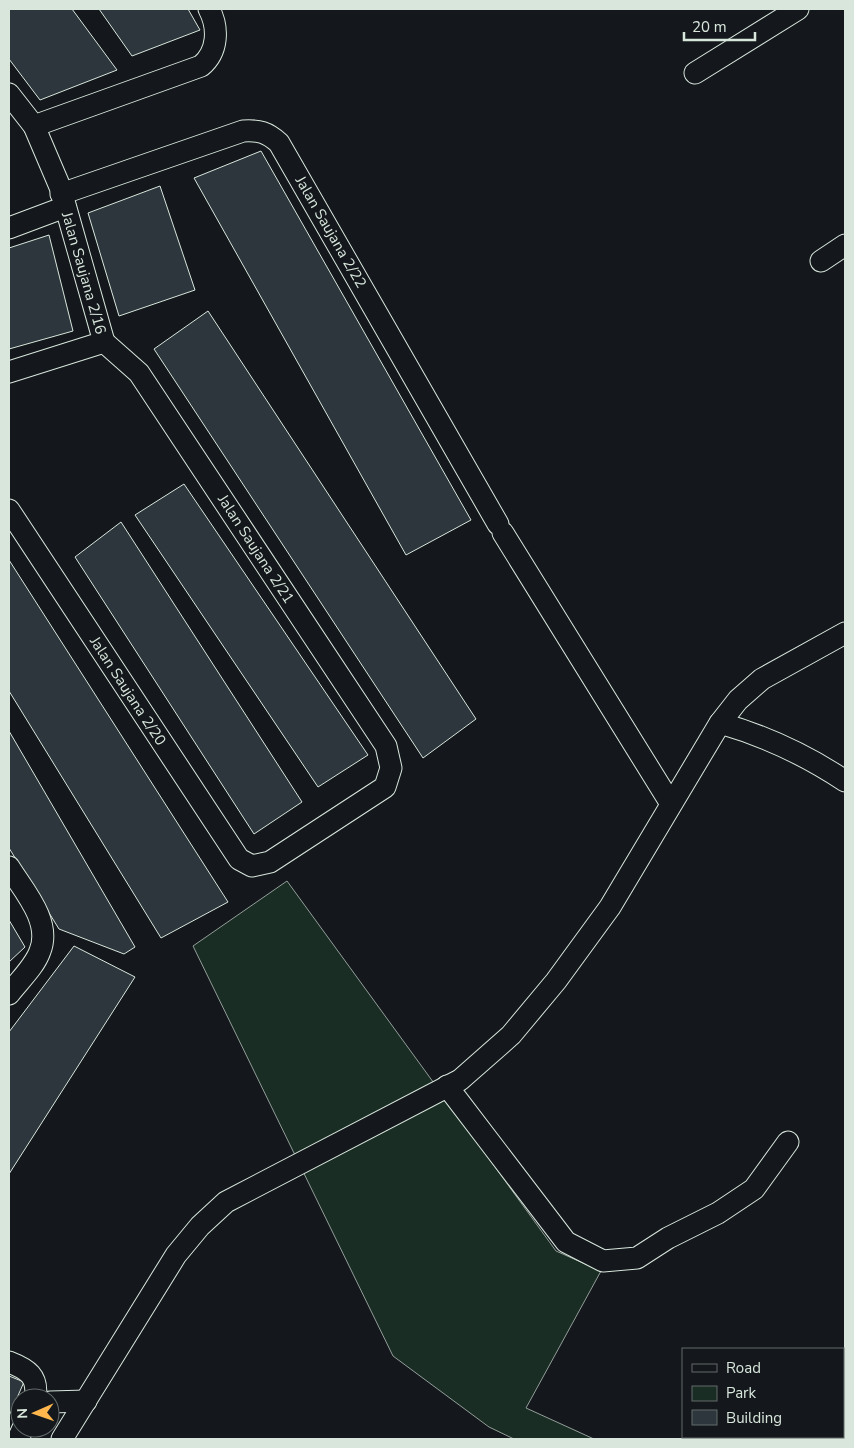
<svg xmlns="http://www.w3.org/2000/svg" width="854" height="1448" viewBox="0 0 854 1448" font-family="'Nunito Sans',sans-serif">
<style>
.green{fill:#1a2d24;stroke:#939e99}
.building{fill:#2c363c;stroke:#d8e6dc}
.lines{fill:none;stroke-linecap:round;stroke-linejoin:round}
.street-casing{stroke:#d8e6dc;stroke-width:23}
.street{stroke:#14181c;stroke-width:21}
.labels{text-anchor:middle;stroke-width:4;stroke-linejoin:round;paint-order:stroke}
.street-label{font-size:15px;fill:#d8e6dc;stroke:#14181c}
</style>
<rect width="100%" height="100%" fill="#14181c"/>
<!-- green -->
<g class="green">
<path d="M287 881 556 1251 601 1271 526 1408 594 1439H514L489 1427 393 1356 193 946Z"/>
<path d="M843 1406 845 1407V1439H796L797 1437H843Z"/>
</g>
<!-- building -->
<g class="building">
<path d="M9 9H72L117 70 40 100 9 59Z"/>
<path d="M99 9H188L200 30 132 56Z"/>
<path d="M261 151 471 520 406 555 194 178Z"/>
<path d="M160 186 195 290 119 316 88 213Z"/>
<path d="M49 235 73 331 9 349V248Z"/>
<path d="M208 311 476 719 423 758 154 349Z"/>
<path d="M184 484 368 755 318 787 135 515Z"/>
<path d="M121 522 302 802 254 834 75 557Z"/>
<path d="M9 560 228 902 161 938 9 691Z"/>
<path d="M9 731 135 947 124 954 59 929 9 848Z"/>
<path d="M9 920 25 947 9 962Z"/>
<path d="M74 946 135 977 9 1174V1032Z"/>
<path d="M9 1376 24 1382 9 1416Z"/>
</g>
<g class="lines">
<defs>
<g id="street">
<path d="M695 73 798 9"/>
<path d="M9 94 34 126 60 187 104 342 9 372"/>
<path d="M34 126 201 66C218 52 219 28 209 9"/>
<path d="M61 194 243 131C259 130 267 132 279 143L498 524"/>
<path d="M9 228 65 207"/>
<path d="M821 261 845 245"/>
<path d="M9 510 239 859 252 866 270 862 385 787 391 768 386 746 139 373 104 342"/>
<path d="M503 533 671 804"/>
<path d="M720 723C765 736 806 755 845 781"/>
<path d="M9 867C23 890 52 921 40 951 35 966 19 981 9 994"/>
<path d="M447 1086 566 1242 603 1261 637 1258 668 1238 718 1213 754 1189 788 1142"/>
<path d="M9 1362C27 1369 39 1376 35 1398"/>
<path d="M50 1402 86 1401"/>
<path d="M18 1439 23 1428"/>
<path d="M62 1439 176 1255 200 1226 226 1202 460 1080 511 1035 556 981 610 907 720 723 738 700 762 679 845 633"/>
</g>
</defs>
<!-- street casing -->
<use href="#street" class="street-casing"/>
<!-- street -->
<use href="#street" class="street"/>
</g>
<g class="labels">
<!-- street labels -->
<g class="street-label">
<text transform="translate(331 232) rotate(60)" y="5">Jalan Saujana 2/22</text>
<text transform="translate(84 273) rotate(74)" y="5">Jalan Saujana 2/16</text>
<text transform="translate(256 549) rotate(57)" y="5">Jalan Saujana 2/21</text>
<text transform="translate(128 691) rotate(57)" y="5">Jalan Saujana 2/20</text>
</g>
</g>
<!-- border -->
<rect width="854" height="1448" fill="none" stroke="#d8e6dc" stroke-width="20"/>
<!-- legend -->
<rect x="682" y="1348" width="162" height="90" fill="#14181c" stroke="#626a69"/>
<rect x="692" y="1364" width="25" height="8" fill="#14181c" stroke="#626a69"/>
<text x="726" y="1373" font-size="15" fill="#d8e6dc">Road</text>
<rect x="692" y="1386" width="25" height="15" fill="#1a2d24" stroke="#626a69"/>
<text x="726" y="1398" font-size="15" fill="#d8e6dc">Park</text>
<rect x="692" y="1410" width="25" height="15" fill="#2c363c" stroke="#626a69"/>
<text x="726" y="1423" font-size="15" fill="#d8e6dc">Building</text>
<!-- north arrow -->
<g transform="translate(35 1413) rotate(268)"><circle r="24" fill="#14181c" stroke="#626a69"/>
<path d="M0-4L9 19L0 12L-9 19Z" fill="#ffb74d"/>
<text y="-8" font-size="14" font-weight="bold" text-anchor="middle" fill="#d8e6dc">N</text>
</g>
<!-- scale -->
<path d="M684 32v8h71v-8" fill="none" stroke="#d8e6dc" stroke-width="2.5"/>
<text x="692" y="32" font-size="15" fill="#d8e6dc" stroke="#14181c" stroke-width="4" paint-order="stroke">20 m</text>
</svg>
